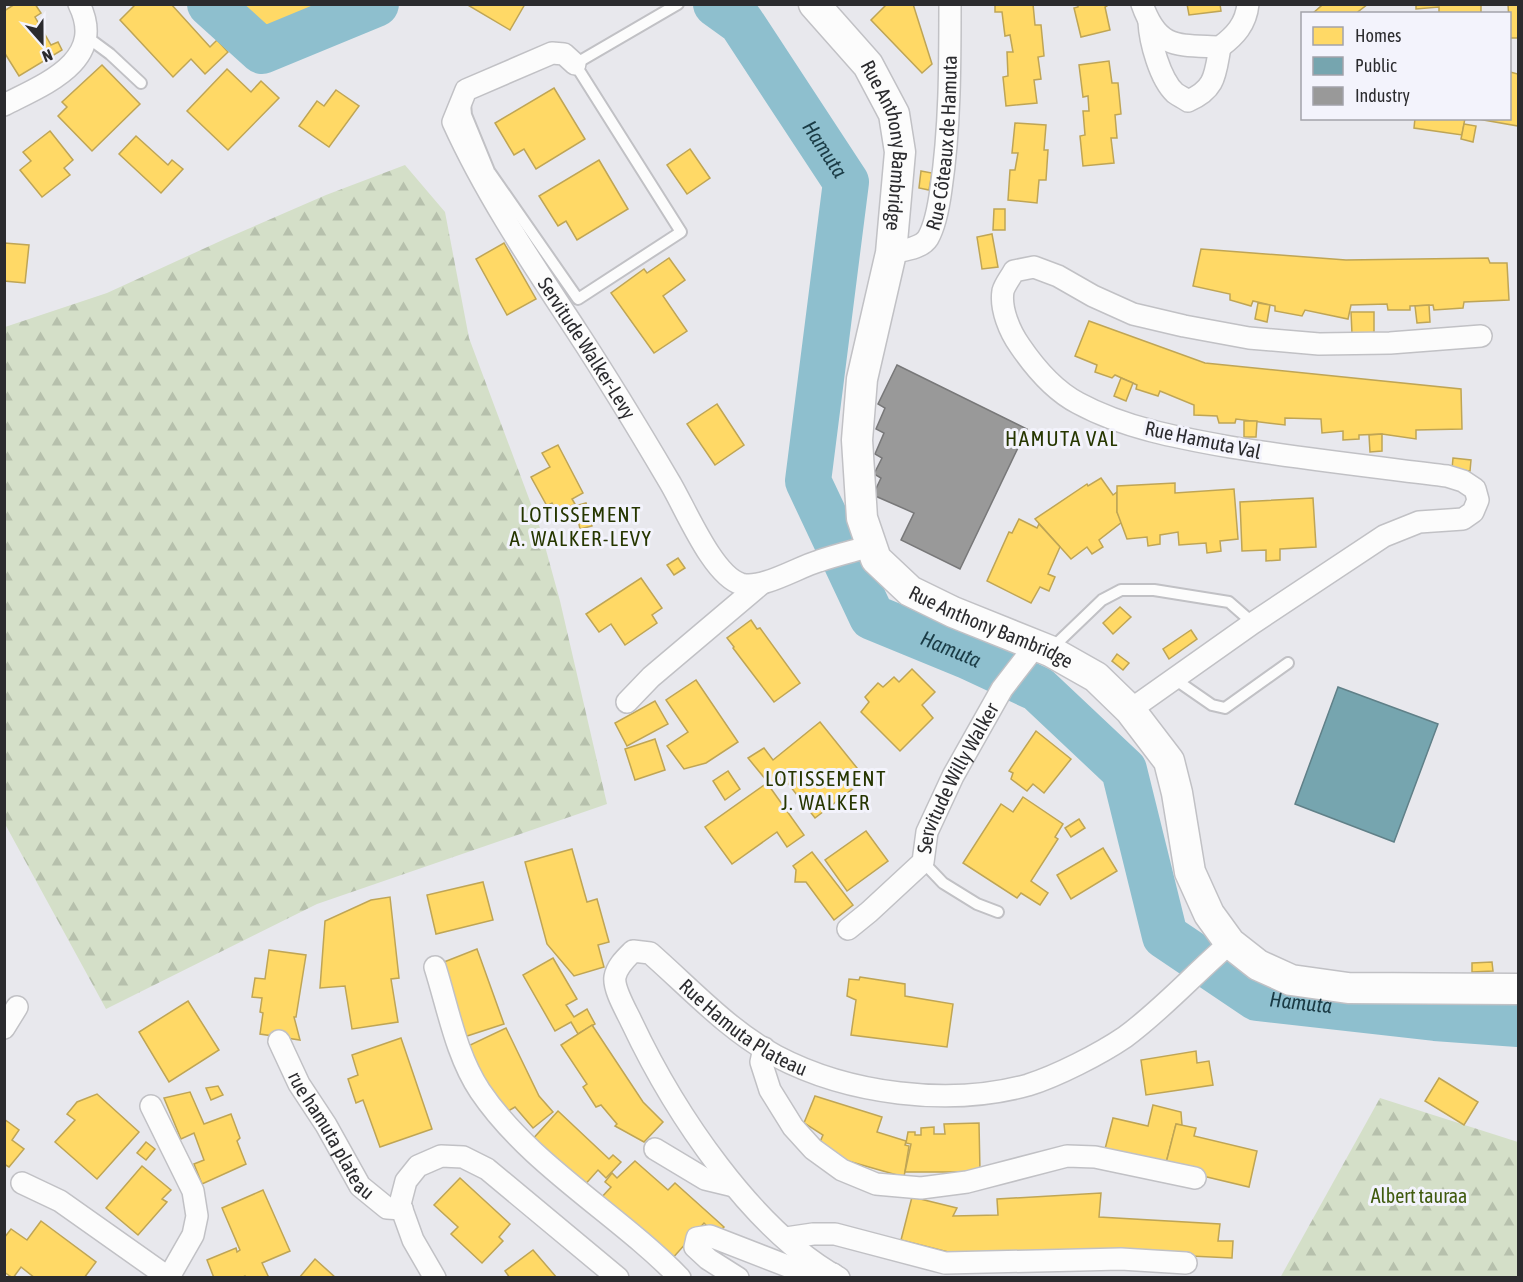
<svg xmlns="http://www.w3.org/2000/svg" width="1523" height="1282" viewBox="0 0 1523 1282" font-family="'Asap Condensed',sans-serif">
<style>
.forest{fill:url(#forest-firs)}
.homes{fill:#ffd966;stroke:#bfa555;stroke-width:1.5}
.public{fill:#76a5af;stroke:#608088;stroke-width:1.5}
.industry{fill:#999;stroke:#787879;stroke-width:1.5}
.lines{fill:none;stroke-linecap:round;stroke-linejoin:round}
.river{stroke:#8ebfce;stroke-width:46}
.lane-casing{stroke:#c1c1c5;stroke-width:14}
.street-casing{stroke:#c1c1c5;stroke-width:24}
.secondary-casing{stroke:#c1c1c5;stroke-width:33}
.lane{stroke:#fcfcfc;stroke-width:10}
.street{stroke:#fcfcfc;stroke-width:21}
.secondary{stroke:#fcfcfc;stroke-width:30}
.labels{text-anchor:middle;stroke-width:6;stroke-linejoin:round;paint-order:stroke}
.street-label{font-size:20px;fill:#2b2b2e;stroke:#f3f3fc}
.park-label{font-size:20px;fill:#405b0f;stroke:#f3f3fc}
.water-label{font-size:21px;font-style:italic;fill:#1a3b45;stroke:#f3f3fc}
.neighbourhood-label{font-size:21px;letter-spacing:1.5px;fill:#263600;stroke:#f3f3fc}
</style>
<defs>
<pattern id="forest-firs" width="22" height="20" patternUnits="userSpaceOnUse" patternTransform="scale(1.5)"><rect width="22" height="20" fill="#d4dfc8"/><path d="M5 1l3.5 6h-7zM16 11l3.5 6h-7z" fill="#b6c0ac"/></pattern>
</defs>
<rect width="100%" height="100%" fill="#e8e8ed"/>
<!-- forest -->
<g class="forest">
<path d="M405 165 445 212 469 338 540 528 560 601 607 804 317 904 106 1009 5 824V327L107 293 227 238 326 195Z"/>
<path d="M1380 1098 1518 1142V1277L1280 1278Z"/>
</g>
<!-- homes -->
<g class="homes">
<path d="M15 4H35L41 13 35 17 51 45 58 42 62 50 19 76 4 52V11Z"/>
<path d="M136 4H171L210 47 217 40 228 52 205 74 191 59 173 77 120 20Z"/>
<path d="M228 4H328L292 35 278 23 268 32 256 19 248 26Z"/>
<path d="M466 4H525L510 30Z"/>
<path d="M887 4H913L932 64 922 73 871 20Z"/>
<path d="M995 4H1033L1035 25H1041L1044 56 1038 57 1041 79 1034 80 1037 103 1006 106 1003 77 1008 76 1007 52H1013L1010 35 1005 36 1002 12H995Z"/>
<path d="M1078 4H1110L1105 7 1110 30 1081 37 1074 8 1078 7Z"/>
<path d="M1187 4H1220L1221 11 1189 15Z"/>
<path d="M1320 4H1368L1355 14H1312L1321 6Z"/>
<path d="M1416 4H1481V14H1439V7L1416 9Z"/>
<path d="M1508 4H1518V38H1510Z"/>
<path d="M1109 61 1112 83H1118L1121 114 1115 115 1117 138H1111L1114 163 1083 166 1080 136 1085 135 1083 111H1089L1088 96 1083 97 1079 65Z"/>
<path d="M102 65 140 104 92 151 58 116 67 107 62 102Z"/>
<path d="M227 69 251 92 261 81 279 98 228 150 187 111Z"/>
<path d="M1510 72 1518 74V126L1472 118H1510Z"/>
<path d="M554 88 585 139 536 169 524 149 514 155 495 123Z"/>
<path d="M336 90 359 106 329 147 299 126 317 101 324 106Z"/>
<path d="M1415 118H1465L1462 135 1414 128Z"/>
<path d="M1015 123 1046 125 1044 150H1048L1046 180H1039L1037 203 1008 200 1010 170H1015L1018 153H1012Z"/>
<path d="M1464 124 1476 126 1473 142 1461 139Z"/>
<path d="M50 131 73 160 64 168 70 175 42 197 20 170 31 161 23 152Z"/>
<path d="M136 136 168 165 172 160 183 169 161 193 119 154Z"/>
<path d="M690 149 710 178 687 194 667 165Z"/>
<path d="M599 160 628 209 577 240 566 221 558 226 539 196Z"/>
<path d="M921 171 932 173 929 190 919 188Z"/>
<path d="M994 209H1005V230H993Z"/>
<path d="M992 234 998 267 982 269 977 237Z"/>
<path d="M4 243 29 245 25 283 4 281Z"/>
<path d="M504 243 536 299 507 315 476 259Z"/>
<path d="M1201 249 1346 260 1488 258 1490 263H1507L1509 300 1464 302 1463 308 1434 310 1433 305 1410 306V310H1388L1387 304 1351 305 1348 319 1305 310 1302 316 1275 311V306L1270 305 1253 301 1251 306 1230 300V294L1193 286Z"/>
<path d="M669 258 685 280 663 296 687 331 654 353 611 293 644 269 647 273Z"/>
<path d="M1258 303 1270 305 1267 322 1255 319Z"/>
<path d="M1429 305 1430 322 1417 323 1415 306Z"/>
<path d="M1351 312H1374V333L1352 334Z"/>
<path d="M1089 321 1205 363 1461 389 1462 429 1416 430V439L1382 434 1359 435V439L1343 440V431L1322 433 1321 419 1285 418V425L1236 419 1235 423H1219L1217 416 1194 415V405L1160 391 1158 396 1136 389 1137 385 1115 375 1112 378 1095 372 1097 365 1075 356Z"/>
<path d="M1121 378 1133 383 1126 401 1114 396Z"/>
<path d="M717 404 744 445 715 465 687 424Z"/>
<path d="M1244 421H1257L1256 437H1244Z"/>
<path d="M1382 434V451L1370 452 1369 435Z"/>
<path d="M558 445 583 493 572 499 575 504 557 513 552 503 547 506 531 477 550 467 542 453Z"/>
<path d="M1453 458 1471 460 1470 471 1452 469Z"/>
<path d="M1101 478 1113 495 1117 492V512L1122 522 1099 540 1103 547 1092 554 1087 547 1071 559 1035 519 1087 484 1088 486Z"/>
<path d="M1175 483V493L1234 489 1238 539 1220 541 1221 551 1207 553 1206 543 1179 545 1178 532 1160 535V544L1148 546 1147 537 1127 539 1117 512V486Z"/>
<path d="M1313 498 1316 547 1280 549V560L1266 561V550L1242 551 1240 502Z"/>
<path d="M586 503 592 526 580 529 575 506Z"/>
<path d="M1019 519 1037 528 1039 524 1060 547 1048 574 1055 577 1049 591 1040 587 1031 603 987 581 1009 532 1012 533Z"/>
<path d="M678 558 685 568 674 575 667 565Z"/>
<path d="M641 578 662 608 652 615 657 623 625 645 611 624 599 632 586 614Z"/>
<path d="M1120 607 1131 617 1113 634 1103 623Z"/>
<path d="M751 620 757 629 760 628 800 683 774 702 733 648 734 647 727 638Z"/>
<path d="M1191 630 1197 639 1169 659 1163 649Z"/>
<path d="M1117 654 1129 663 1123 670 1112 661Z"/>
<path d="M912 669 935 692 922 705 933 718 900 751 861 712 869 702 865 697 878 683 883 687 894 677 899 682Z"/>
<path d="M696 680 738 742 706 763 684 769 667 746 688 732 666 700Z"/>
<path d="M655 701 668 724 627 746 615 723Z"/>
<path d="M820 722 857 768 847 777 855 787 815 818 783 777 771 786 748 758 764 748 773 760Z"/>
<path d="M1036 731 1071 759 1044 793 1033 784 1027 791 1011 779 1013 773 1009 771Z"/>
<path d="M655 739 665 770 635 780 625 749Z"/>
<path d="M728 771 740 789 725 800 713 781Z"/>
<path d="M767 783 804 835 787 847 777 832 732 864 705 827Z"/>
<path d="M1023 797 1063 824 1055 837 1058 839 1031 881 1048 893 1040 905 1021 893 1017 898 963 863 1001 804 1013 812Z"/>
<path d="M1079 819 1085 828 1071 837 1065 828Z"/>
<path d="M866 831 888 861 847 891 825 860Z"/>
<path d="M1103 848 1117 871 1071 899 1057 875Z"/>
<path d="M572 849 587 902 597 899 609 942 598 945 604 967 574 976 547 944 525 862Z"/>
<path d="M812 852 853 905 834 920 806 882H795L796 870 793 866Z"/>
<path d="M483 882 493 920 436 934 427 895Z"/>
<path d="M390 897 399 978 391 979 398 1022 352 1029 345 986 320 988 325 921 371 900Z"/>
<path d="M477 949 504 1024 464 1037 439 964Z"/>
<path d="M269 950 306 955 296 1017H294L300 1040 260 1034 263 1013 260 1012 262 998 252 997 255 978 265 979Z"/>
<path d="M553 958 577 999 566 1005 574 1017 587 1009 595 1024 578 1034 571 1022 555 1031 523 975Z"/>
<path d="M1492 962 1493 971 1472 972V963Z"/>
<path d="M860 977 905 984V996L953 1004 947 1047 851 1035 856 1000 847 996 849 979 859 980Z"/>
<path d="M188 1001 219 1050 169 1082 139 1032Z"/>
<path d="M592 1025 643 1102 663 1122 644 1142 615 1126 617 1124 601 1105 596 1107 583 1087 587 1084 561 1045Z"/>
<path d="M506 1028 539 1096 553 1112 533 1128 515 1107 503 1114 468 1046Z"/>
<path d="M401 1038 432 1129 380 1147 363 1100 356 1103 348 1079 358 1075 352 1055Z"/>
<path d="M1196 1051 1197 1063 1209 1061 1213 1085 1146 1095 1141 1060Z"/>
<path d="M1439 1078 1478 1102 1464 1125 1425 1101Z"/>
<path d="M218 1086 223 1095 211 1100 206 1088Z"/>
<path d="M190 1092 204 1124 231 1114 240 1138 237 1141 246 1164 202 1184 194 1164 204 1160 194 1133 181 1139 164 1098Z"/>
<path d="M97 1094 139 1132 97 1179 55 1142 75 1120 67 1114 77 1102Z"/>
<path d="M815 1096 882 1117 877 1132 906 1141 905 1145 909 1146 904 1177 841 1159 820 1142 823 1135 804 1123Z"/>
<path d="M1153 1105 1181 1112 1182 1125 1176 1124 1165 1167 1104 1153 1113 1118 1148 1126Z"/>
<path d="M558 1111 609 1159 613 1155 621 1162 606 1178 598 1170 582 1188 531 1141Z"/>
<path d="M4 1119 19 1130 12 1140 24 1149 9 1167 4 1164Z"/>
<path d="M979 1123 980 1172H905L911 1144 906 1143 908 1132H915V1135H921V1128L934 1127V1134H945L944 1124Z"/>
<path d="M1176 1124 1196 1128 1194 1136 1257 1151 1249 1187 1165 1167Z"/>
<path d="M146 1142 155 1149 146 1160 137 1153Z"/>
<path d="M635 1161 668 1190 675 1183 724 1227 716 1235 704 1223 671 1260 601 1198 611 1187 605 1182 612 1173 617 1178Z"/>
<path d="M142 1166 171 1190 162 1199 167 1202 138 1235 106 1208Z"/>
<path d="M460 1178 510 1224 499 1237 503 1241 482 1263 451 1234 458 1227 434 1205Z"/>
<path d="M263 1190 290 1251 262 1263 269 1278H246L245 1276 241 1278H214L207 1260 236 1248 237 1252 240 1250 222 1208Z"/>
<path d="M1101 1193 1099 1217 1220 1224 1218 1241H1233L1232 1258 1064 1250 960 1255 901 1240 912 1197 957 1208 953 1216 998 1215 997 1199Z"/>
<path d="M41 1221 96 1262 84 1278H35L21 1267 13 1278 4 1272V1238L11 1229 27 1240Z"/>
<path d="M533 1250 557 1278H510L505 1271Z"/>
<path d="M315 1259 336 1278H299Z"/>
</g>
<!-- public -->
<path class="public" d="M1338 687 1438 724 1394 842 1295 804Z"/>
<!-- industry -->
<path class="industry" d="M897 365 1027 429 960 569 901 540 914 513 873 495 881 478 874 474 882 458 875 454 884 433 876 429 885 408 878 404Z"/>
<g class="lines">
<!-- river -->
<g class="river">
<path d="M210 4 262 51 376 4"/>
<path id="s1" d="M716 4 741 22 846 182 808 481 872 617 967 656 1038 689 1124 770 1165 936 1257 998 1435 1018 1518 1024"/>
</g>
<defs>
<g id="lane">
<path d="M87 37 110 54 141 83"/>
<path d="M465 104 466 115 489 171 578 299 681 232 575 64 678 4"/>
<path d="M1051 649 1102 600 1121 590H1154L1229 602 1253 623"/>
<path d="M1173 678 1212 705 1225 708 1288 663"/>
<path d="M923 862 943 883 977 904 998 912"/>
</g>
<g id="street">
<path d="M1142 4C1158 50 1178 45 1220 47 1235 36 1246 24 1248 4"/>
<path d="M1149 22C1150 42 1160 79 1175 93 1179 96 1184 98 1188 101 1216 89 1215 74 1220 47"/>
<path id="s2" d="M575 64 564 54 552 53 466 90 453 122C486 195 532 263 576 330 608 379 639 430 669 481 685 507 712 575 741 584 762 590 798 567 819 561 836 555 854 551 871 546"/>
<path d="M4 105C45 84 107 61 79 4"/>
<path id="s3" d="M891 253C903 250 921 249 928 238 936 224 939 204 941 189 950 128 950 66 950 4"/>
<path d="M627 702 651 677 761 584"/>
<path d="M1130 710 1253 623 1384 536 1419 522 1463 519 1473 512 1478 500 1475 489 1463 481 1447 476C1375 467 1302 459 1230 447 1179 438 1124 428 1078 403 1055 391 1035 368 1020 346 1010 332 1000 309 1003 291 1005 284 1011 277 1014 271L1034 267 1058 276 1093 296 1133 314 1184 326 1249 338 1319 344 1390 343 1481 336"/>
<path id="s4" d="M848 929 869 912 923 862 927 832 953 776 1002 689 1036 645"/>
<path d="M435 967C448 1008 456 1055 480 1091 530 1165 618 1214 680 1278"/>
<path d="M4 1028 17 1007"/>
<path id="s5" d="M279 1041 299 1084 326 1125 360 1186 387 1208 402 1209"/>
<path d="M764 1048 761 1062 770 1090 793 1127 813 1149 842 1170 876 1184 921 1188 967 1182 1067 1156 1095 1157 1195 1178"/>
<path d="M151 1106 193 1191 197 1216 193 1235 169 1277"/>
<path d="M655 1149 705 1179 734 1186"/>
<path d="M22 1183 60 1201 169 1278"/>
<path d="M786 1238 813 1234H835L945 1263 1121 1259 1186 1263"/>
<path d="M435 1278 413 1240 400 1204 406 1181 418 1166 441 1156 463 1157 487 1169 618 1278"/>
<path d="M738 1278 708 1259 695 1247 697 1238 710 1236 808 1274H833"/>
<path id="s6" d="M839 1278C752 1230 674 1112 632 1023 627 1012 613 989 615 977 617 966 626 958 633 951L650 953C691 989 728 1030 776 1056 848 1094 949 1107 1028 1085 1057 1076 1100 1054 1125 1037 1163 1009 1194 974 1230 943"/>
</g>
<g id="secondary">
<path id="s7" d="M814 4 868 65 894 114 900 152 891 253 862 379 857 440 862 518 876 559 910 591 953 612 1050 651 1096 677 1130 710 1169 761 1177 793 1190 872 1209 914 1230 943 1258 965 1291 980 1348 988 1518 989"/>
</g>
</defs>
<!-- lane casing -->
<use href="#lane" class="lane-casing"/>
<!-- street casing -->
<use href="#street" class="street-casing"/>
<!-- secondary casing -->
<use href="#secondary" class="secondary-casing"/>
<!-- lane -->
<use href="#lane" class="lane"/>
<!-- street -->
<use href="#street" class="street"/>
<!-- secondary -->
<use href="#secondary" class="secondary"/>
</g>
<g class="labels">
<!-- street labels -->
<g class="street-label">
<text dy="7" stroke="none"><textPath href="#s3" startOffset="138">Rue Côteaux de Hamuta</textPath></text>
<text dy="7" stroke="none"><textPath href="#s7" startOffset="166">Rue Anthony Bambridge</textPath></text>
<text dy="7" stroke="none"><textPath href="#s2" startOffset="418">Servitude Walker-Levy</textPath></text>
<text transform="translate(1203 440) rotate(12)" y="7">Rue Hamuta Val</text>
<text dy="7" stroke="none"><textPath href="#s7" startOffset="724">Rue Anthony Bambridge</textPath></text>
<text dy="7" stroke="none"><textPath href="#s4" startOffset="192">Servitude Willy Walker</textPath></text>
<text dy="7" stroke="none"><textPath href="#s6" startOffset="552">Rue Hamuta Plateau</textPath></text>
<text dy="7" stroke="none"><textPath href="#s5" startOffset="108">rue hamuta plateau</textPath></text>
</g>
<!-- park labels -->
<g class="park-label">
<text x="1419" y="1203">Albert tauraa</text>
</g>
<!-- water labels -->
<g class="water-label">
<text dy="7" stroke="none"><textPath href="#s1" startOffset="183">Hamuta</textPath></text>
<text dy="7" stroke="none"><textPath href="#s1" startOffset="759">Hamuta</textPath></text>
<text dy="7" stroke="none"><textPath href="#s1" startOffset="1299">Hamuta</textPath></text>
</g>
<!-- neighbourhood labels -->
<g class="neighbourhood-label">
<text x="1062" y="446">HAMUTA VAL</text>
<text x="581" y="522">LOTISSEMENT<tspan x="581" dy="24">A. WALKER-LEVY</tspan></text>
<text x="826" y="786">LOTISSEMENT<tspan x="826" dy="24">J. WALKER</tspan></text>
</g>
</g>
<!-- border -->
<rect width="1523" height="1282" fill="none" stroke="#2b2b2e" stroke-width="12"/>
<!-- legend -->
<rect x="1301" y="12" width="210" height="108" fill="#f3f3fc" stroke="#a3a3aa" stroke-width="1.5"/>
<rect x="1313" y="27" width="30" height="18" fill="#ffd966" stroke="#a3a3aa" stroke-width="1.5"/>
<text x="1355" y="42" font-size="18" fill="#2b2b2e">Homes</text>
<rect x="1313" y="57" width="30" height="18" fill="#76a5af" stroke="#a3a3aa" stroke-width="1.5"/>
<text x="1355" y="72" font-size="18" fill="#2b2b2e">Public</text>
<rect x="1313" y="87" width="30" height="18" fill="#999999" stroke="#a3a3aa" stroke-width="1.5"/>
<text x="1355" y="102" font-size="18" fill="#2b2b2e">Industry</text>
<!-- north arrow -->
<g transform="translate(42 42) rotate(159)" stroke="#f3f3fc" stroke-width="4.5" paint-order="stroke">
<path d="M0-4.5L10 22L0 15L-10 22Z" fill="#2b2b2e"/>
<text y="-9" font-size="16" font-weight="bold" text-anchor="middle" fill="#2b2b2e">N</text>
</g>
</svg>
